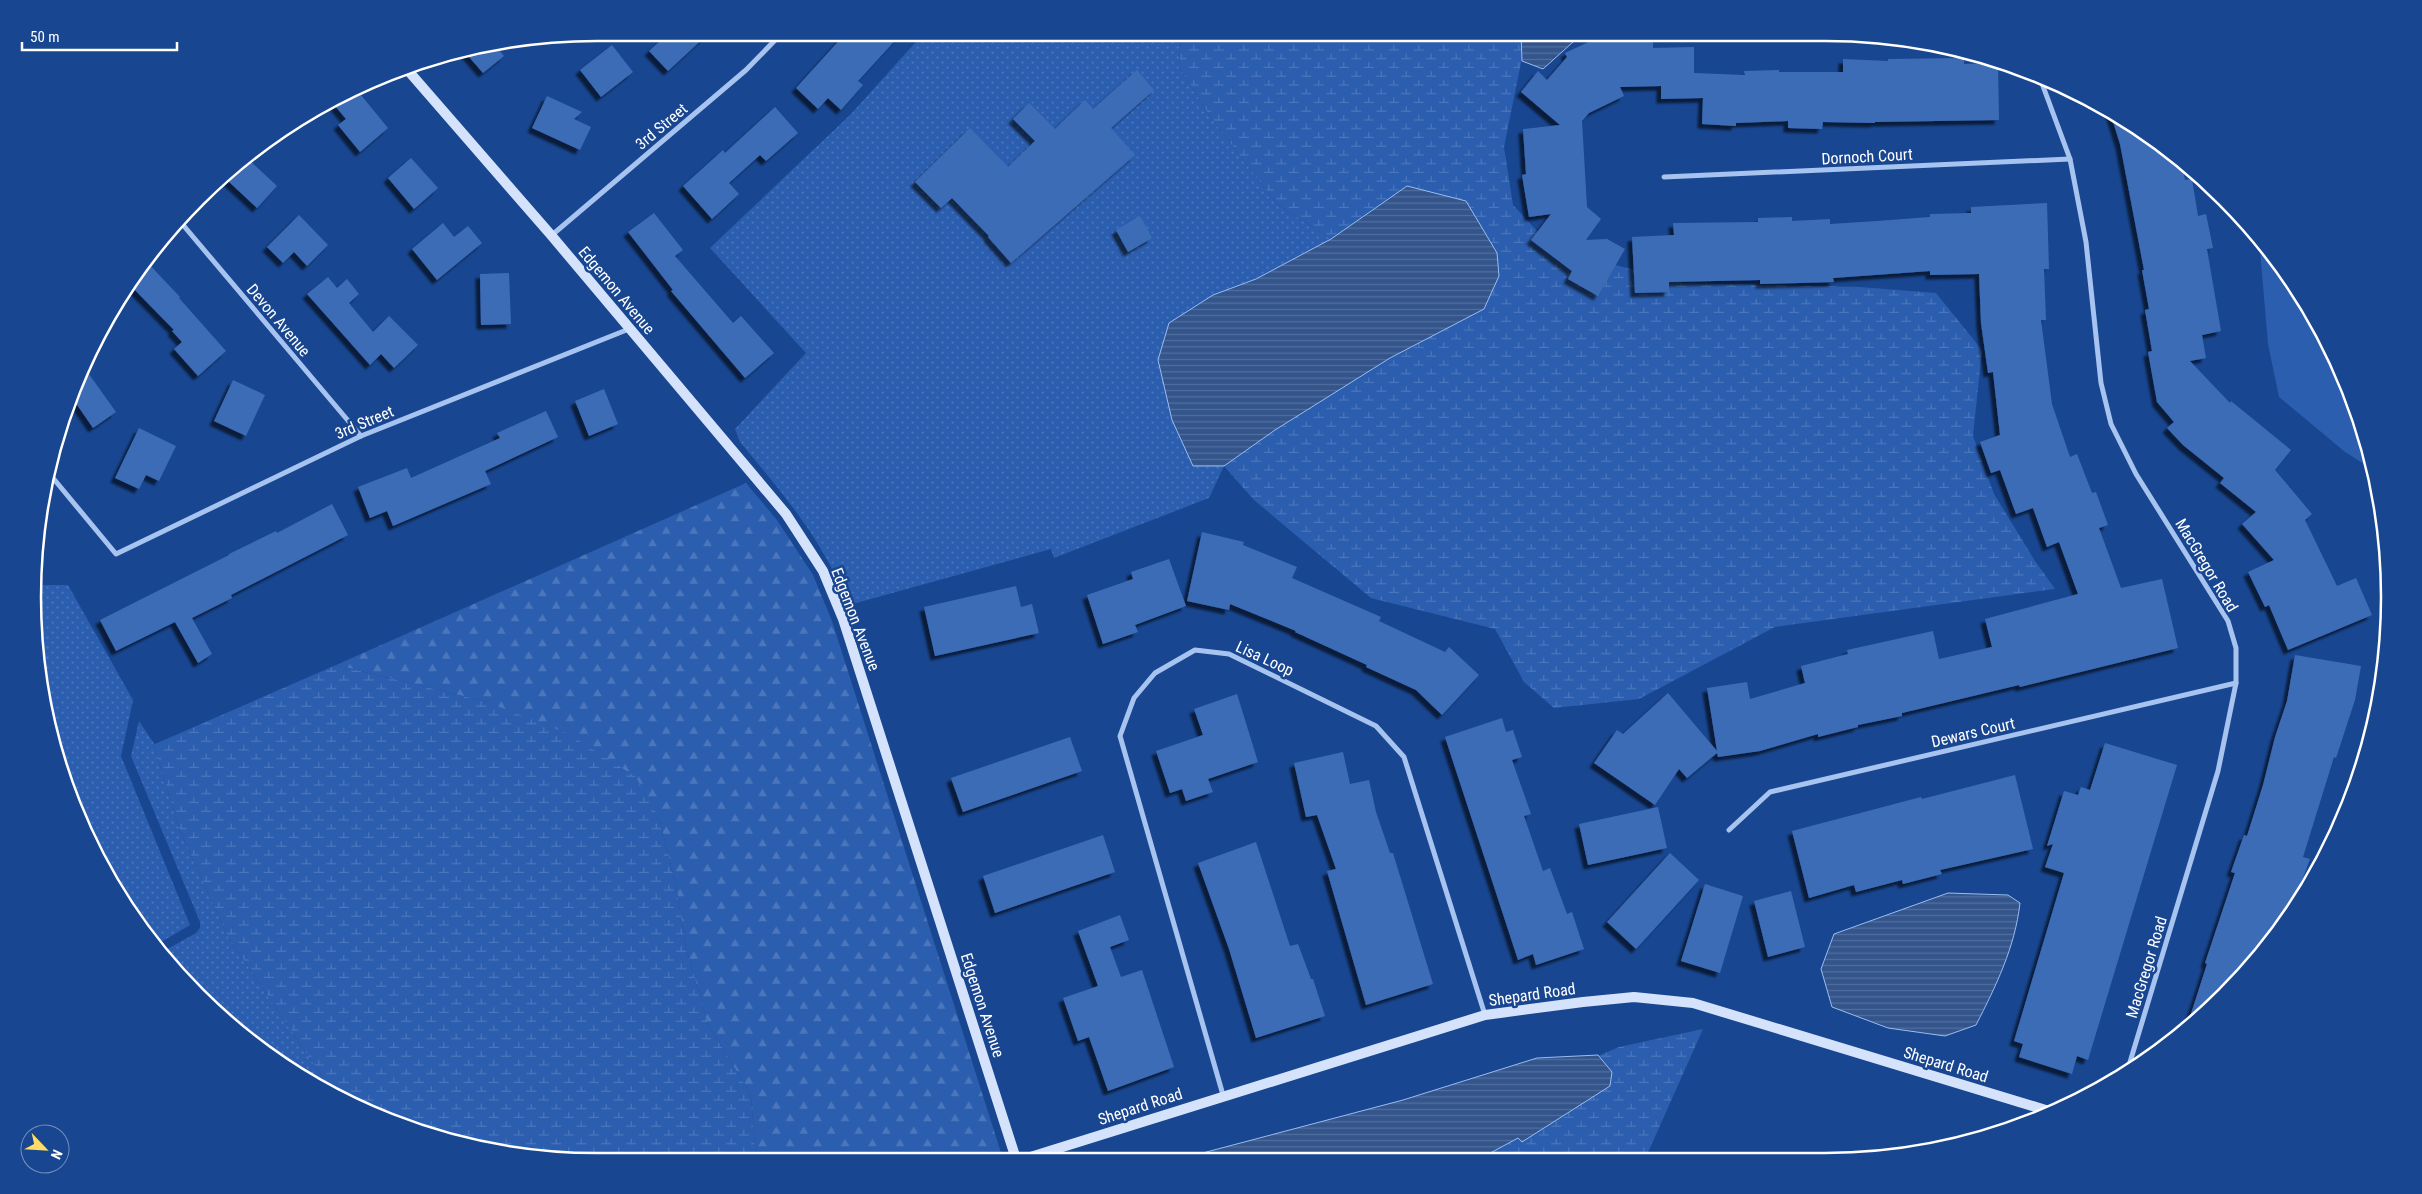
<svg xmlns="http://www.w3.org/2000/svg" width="2422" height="1194" viewBox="0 0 2422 1194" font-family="'Roboto Condensed',sans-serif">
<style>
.grass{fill:#2b5eaf}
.forest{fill:url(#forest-firs)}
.wetland{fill:url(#wetland-marsh)}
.park{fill:url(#park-dots)}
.water{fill:url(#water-rules);stroke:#99bdf2}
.building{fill:#3d6cb7;filter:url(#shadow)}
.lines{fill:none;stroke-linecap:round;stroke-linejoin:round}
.street{stroke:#a7c3ef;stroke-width:5}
.secondary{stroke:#d4e3fb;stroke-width:10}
.labels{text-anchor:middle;stroke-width:5;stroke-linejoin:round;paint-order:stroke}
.street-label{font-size:16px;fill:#fff;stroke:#184690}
.rim{fill:none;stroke:#fff;stroke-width:2.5}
</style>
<defs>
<pattern id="forest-firs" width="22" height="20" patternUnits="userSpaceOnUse" patternTransform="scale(1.25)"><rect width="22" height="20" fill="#2b5eaf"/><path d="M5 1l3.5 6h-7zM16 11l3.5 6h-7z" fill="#4b76bb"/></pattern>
<pattern id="wetland-marsh" width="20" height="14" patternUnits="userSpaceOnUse" patternTransform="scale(1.25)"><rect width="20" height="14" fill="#2b5eaf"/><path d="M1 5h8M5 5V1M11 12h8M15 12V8" fill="none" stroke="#4b76bb"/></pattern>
<pattern id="park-dots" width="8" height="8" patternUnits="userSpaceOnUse" patternTransform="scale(1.25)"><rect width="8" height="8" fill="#2b5eaf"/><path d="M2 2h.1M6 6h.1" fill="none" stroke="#4b76bb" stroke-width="1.8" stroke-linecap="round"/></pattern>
<pattern id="water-rules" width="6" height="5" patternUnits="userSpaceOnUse" patternTransform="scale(1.25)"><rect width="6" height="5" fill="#34558c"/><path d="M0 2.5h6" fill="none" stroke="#526e9d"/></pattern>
<filter id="shadow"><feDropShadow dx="-4.5" dy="4.5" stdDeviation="1" flood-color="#0009"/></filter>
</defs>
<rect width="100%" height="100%" fill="#184690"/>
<!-- grass -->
<path class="grass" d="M2259 239 2314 315 2359 415 2372 469 2345 452 2279 397 2268 344Z"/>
<!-- forest -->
<path class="forest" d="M746 483 777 520 813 575 832 621 1003 1159 756 1160 751 1095 708 1024 686 948 676 886 659 818 487 702 336 665Z"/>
<!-- wetland -->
<g class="wetland">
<path d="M1181 33H1521L1523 53 1504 147 1513 205 1553 248 1682 283 1860 287 1936 293 1982 350 1973 436 1994 494 2035 561 2055 589 1775 627 1639 699 1554 708 1524 682 1495 629 1371 598 1254 500 1224 466 1275 430 1390 358 1484 309 1476 218 1466 201 1407 186 1331 239 1277 204 1211 118 1179 67Z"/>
<path d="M336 665 487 702 569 734 636 777 659 818 676 886 686 948 708 1024 751 1095 756 1160H560L451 1142 348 1103 335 1096 227 935 180 831 153 742 155 744Z"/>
<path d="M1703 1029 1646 1157 1481 1158 1518 1138 1522 1142 1612 1072 1598 1056 1619 1047Z"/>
</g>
<!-- park -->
<g class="park">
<path d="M924 33H1181L1179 67 1211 118 1277 204 1331 239 1256 279 1213 295 1193 466H1224L1209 498 1054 558 1051 549 849 605C822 539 785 496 740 442L735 429 806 353 710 248 850 115Z"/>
<path d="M34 585H68L133 700 121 756 190 925 156 945 128 911 91 846 52 743 37 670Z"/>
<path d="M139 721 153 742 180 831 227 935 335 1096 254 1045 198 996 162 952 196 933 200 928V922L131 756Z"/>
</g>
<!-- water -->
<g class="water">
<path d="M1521 33H1583L1543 69 1522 61Z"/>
<path d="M1407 186 1466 201 1497 253 1499 276 1484 309 1390 358 1275 430 1224 466H1193L1172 420 1158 360 1169 323 1213 295 1256 279 1331 239Z"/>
<path d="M1948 893 2008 895 2020 903C2015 947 1996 986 1976 1025L1945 1036 1888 1028 1832 1007 1821 969 1834 934Z"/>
<path d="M1598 1055 1612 1072 1610 1086 1522 1142 1518 1138 1481 1158 1180 1159 1403 1100 1537 1058Z"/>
</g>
<!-- building -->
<g class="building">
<path d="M669 33H709L668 71 649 51Z"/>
<path d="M846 33H902L858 81 863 85 841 110 828 98 818 109 796 88Z"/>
<path d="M1608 33 1653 34V48L1694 47V73L1745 75 1744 71 1779 70V72H1843V59L1888 61V59L1964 58V64L1998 63 1999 120 1875 122V123L1823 122 1822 129 1788 128V121L1736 123V126L1702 124 1703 98 1661 99V86L1620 87 1624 96 1589 113 1582 121 1587 207 1601 219 1586 240 1607 239 1625 249 1598 296 1568 279 1572 271 1531 240 1551 214 1529 217 1522 175 1526 174 1523 129 1560 125 1521 92 1538 71 1547 80 1567 57 1565 53Z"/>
<path d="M489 43H493L504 56 483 73 463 50Z"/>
<path d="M612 45 633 72 601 97 580 70Z"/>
<path d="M1137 70 1154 90 1111 128 1135 155 1011 263 988 237 989 236 952 198 941 208 915 182 970 128 1008 167 1035 141 1013 119 1029 103 1055 129 1085 100 1093 109Z"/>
<path d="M356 89 388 128 360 152 338 125 346 119 335 106Z"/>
<path d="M547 96 582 112 574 119 591 127 580 150 532 128Z"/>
<path d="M775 107 798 133 766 161 760 155 729 183 739 194 712 219 683 186 723 150 725 153Z"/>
<path d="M2110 112 2168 149 2181 161 2185 180 2192 179 2198 216 2206 214 2213 248 2207 249 2221 331 2202 335 2206 358 2190 361 2230 403 2231 401 2291 450 2275 470 2312 514 2305 520 2337 586 2356 578 2372 615 2288 650 2269 605 2265 607 2248 572 2274 560 2242 524 2256 512 2220 483 2224 478 2183 445 2167 428 2174 422 2157 402 2148 352 2152 351 2145 310 2149 309 2142 270H2144L2120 144Z"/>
<path d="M247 158 277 186 257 208 227 180Z"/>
<path d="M411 158 438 188 414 209 388 178Z"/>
<path d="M2047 203 2049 269H2044L2046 320H2041L2052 404 2070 457 2077 454 2092 493 2096 492 2108 525 2099 528 2121 588 2162 579 2178 648 2020 687 2019 685 1948 702 1902 713V716L1858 725V727L1818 737V734L1760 751 1718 757 1717 753 1687 778 1679 769 1655 805 1594 763 1617 730 1623 734 1668 693 1717 751 1707 688 1747 682 1750 699 1805 683 1801 666 1848 654 1847 650 1933 631 1939 659 1992 647 1985 619 2078 594 2059 542 2047 547 2033 508 2016 514 2000 470 1991 473 1980 442 2000 435 1993 372 1988 373 1981 323 1979 274 1930 275V271L1833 278 1834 282 1800 283 1760 284V280L1669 282V292L1635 293 1632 237 1674 235 1673 223 1758 222V218L1792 217V221L1830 219V224L1877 221 1930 217V214L1971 213V207Z"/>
<path d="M654 213 683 250 675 256 733 323 741 316 774 353 745 378 671 291 673 290 628 232Z"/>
<path d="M299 215 328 245 307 266 294 252 283 263 267 247Z"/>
<path d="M1140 216 1152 238 1128 252 1116 230Z"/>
<path d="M443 223 454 237 468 226 482 243 437 280 412 249Z"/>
<path d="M145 260 180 297 179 298 226 351 198 376 174 349 182 342 172 331 174 330 128 283Z"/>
<path d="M509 273 511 324 481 325 480 274Z"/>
<path d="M328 277 337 288 347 279 359 294 349 303 373 332 389 316 418 345 394 368 381 354 370 365 307 294Z"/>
<path d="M86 370 116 412 93 428 71 396 78 376Z"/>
<path d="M233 380 265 395 246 436 214 421Z"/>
<path d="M604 389 618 424 589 436 575 401Z"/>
<path d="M546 411 558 437 485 471 491 484 393 526 387 511 370 518 358 487 407 468 411 478 500 438 497 433Z"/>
<path d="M139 428 176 446 159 481 146 475 139 489 115 478Z"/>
<path d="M332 504 348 535 231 595 232 598 192 618 212 654 198 663 175 622 116 651 100 620 229 555V554L276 531 277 533Z"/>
<path d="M1202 532 1244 542 1243 545 1297 567 1292 578 1381 617 1379 621 1445 652 1449 647 1479 675 1442 715 1416 690 1366 667 1367 665 1295 632 1296 631 1230 604 1229 610 1187 601Z"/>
<path d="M1169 559 1186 606 1135 625 1138 632 1103 644 1087 595 1133 579 1131 572Z"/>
<path d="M1016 586 1021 607 1032 604 1039 633 935 656 924 607Z"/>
<path d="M2295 655 2361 666 2355 700 2336 758 2334 757 2303 857 2310 859 2294 902 2250 969 2188 1023 2207 964 2205 963 2235 873 2231 872 2244 835 2247 836 2263 785 2275 737 2287 701Z"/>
<path d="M1237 694 1258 762 1208 779 1213 792 1186 801 1182 789 1170 793 1156 751 1203 735 1194 709Z"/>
<path d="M1502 718 1506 732 1513 730 1522 757 1512 760 1531 814 1524 816 1543 871 1550 868 1567 914 1572 912 1584 949 1536 965 1533 954 1518 960 1445 737Z"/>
<path d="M1070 737 1082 771 963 812 951 778Z"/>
<path d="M2105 743 2177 765 2088 1060 2077 1056 2072 1074 2019 1057 2023 1044 2014 1041 2064 873 2045 867 2053 844 2047 846 2064 791 2078 795 2081 787 2090 790Z"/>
<path d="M1343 752 1350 784 1369 780 1376 812 1390 853H1393L1433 984 1366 1005 1327 871 1336 869 1317 815 1306 817 1294 763Z"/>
<path d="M2015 775 2033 849 1940 870 1942 874 1903 884 1902 880 1856 892 1854 885 1809 898 1792 831 1921 797 1922 799Z"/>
<path d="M1658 807 1667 848 1588 865 1579 824Z"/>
<path d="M1103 835 1115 872 995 913 983 876Z"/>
<path d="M1256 842 1290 946 1298 944 1311 979H1313L1325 1016 1256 1038 1229 949 1198 863Z"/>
<path d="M1670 853 1699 880 1636 949 1607 922Z"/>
<path d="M1705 884 1743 896 1720 973 1681 961Z"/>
<path d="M1791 891 1805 947 1768 957 1754 901Z"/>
<path d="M1120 915 1129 940 1110 947 1121 977 1142 970 1174 1067 1108 1091 1089 1037 1078 1041 1063 998 1098 986 1078 931Z"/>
</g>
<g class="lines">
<!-- street -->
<g class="street">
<path d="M2040 78 2070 159 2086 242 2101 383 2111 424 2136 474 2228 621 2236 648V683L2218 771 2127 1072"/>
<path d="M1664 177 2070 159"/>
<path d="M178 219 361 436"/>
<path d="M552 235 746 70 782 33"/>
<path d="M48 472 116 554 361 436 629 329"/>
<path d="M1729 830 1770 792 2236 683"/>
<path d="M1223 1095 1120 736 1134 698 1155 673 1195 650 1229 654 1376 726 1404 757 1485 1015"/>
</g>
<!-- secondary -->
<g class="secondary">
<path d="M405 67 551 235 786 514 823 571 843 619 1016 1159"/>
<path d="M1024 1159 1485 1015 1583 1002 1634 997 1693 1003 2049 1111"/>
</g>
</g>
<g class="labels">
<!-- street labels -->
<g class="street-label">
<text transform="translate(661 126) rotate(-40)" y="6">3rd Street</text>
<text transform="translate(1867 156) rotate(-3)" y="6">Dornoch Court</text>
<text transform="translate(617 290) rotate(50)" y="6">Edgemon Avenue</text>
<text transform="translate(279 320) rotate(50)" y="6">Devon Avenue</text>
<text transform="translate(364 422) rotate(-23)" y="6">3rd Street</text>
<text transform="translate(2207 565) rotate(59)" y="6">MacGregor Road</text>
<text transform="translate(856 619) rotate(69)" y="6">Edgemon Avenue</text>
<text transform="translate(1265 658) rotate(25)" y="6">Lisa Loop</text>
<text transform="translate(1973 732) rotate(-13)" y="6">Dewars Court</text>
<text transform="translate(2146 967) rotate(-73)" y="6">MacGregor Road</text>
<text transform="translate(1532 994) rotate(-8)" y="6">Shepard Road</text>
<text transform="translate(983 1005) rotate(72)" y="6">Edgemon Avenue</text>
<text transform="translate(1946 1064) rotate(17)" y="6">Shepard Road</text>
<text transform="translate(1140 1106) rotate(-18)" y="6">Shepard Road</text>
</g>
</g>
<!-- crop -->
<path d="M0 0H2422V1194H0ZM597 41H1825A556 556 0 0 1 2381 597V597A556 556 0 0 1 1825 1153H597A556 556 0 0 1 41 597V597A556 556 0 0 1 597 41Z" fill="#184690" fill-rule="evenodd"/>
<path class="rim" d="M597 41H1825A556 556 0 0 1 2381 597V597A556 556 0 0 1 1825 1153H597A556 556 0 0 1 41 597V597A556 556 0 0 1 597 41Z"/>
<!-- north arrow -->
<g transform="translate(45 1149) rotate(115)"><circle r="24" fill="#184690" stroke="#7490bc"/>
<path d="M0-4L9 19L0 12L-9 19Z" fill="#ffdc65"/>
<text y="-8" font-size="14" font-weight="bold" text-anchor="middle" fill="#ffffff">N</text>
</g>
<!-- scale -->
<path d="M22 42v8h155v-8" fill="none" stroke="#ffffff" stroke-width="2.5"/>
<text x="30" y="42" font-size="15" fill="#ffffff" stroke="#184690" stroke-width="4" paint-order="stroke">50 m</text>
</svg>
